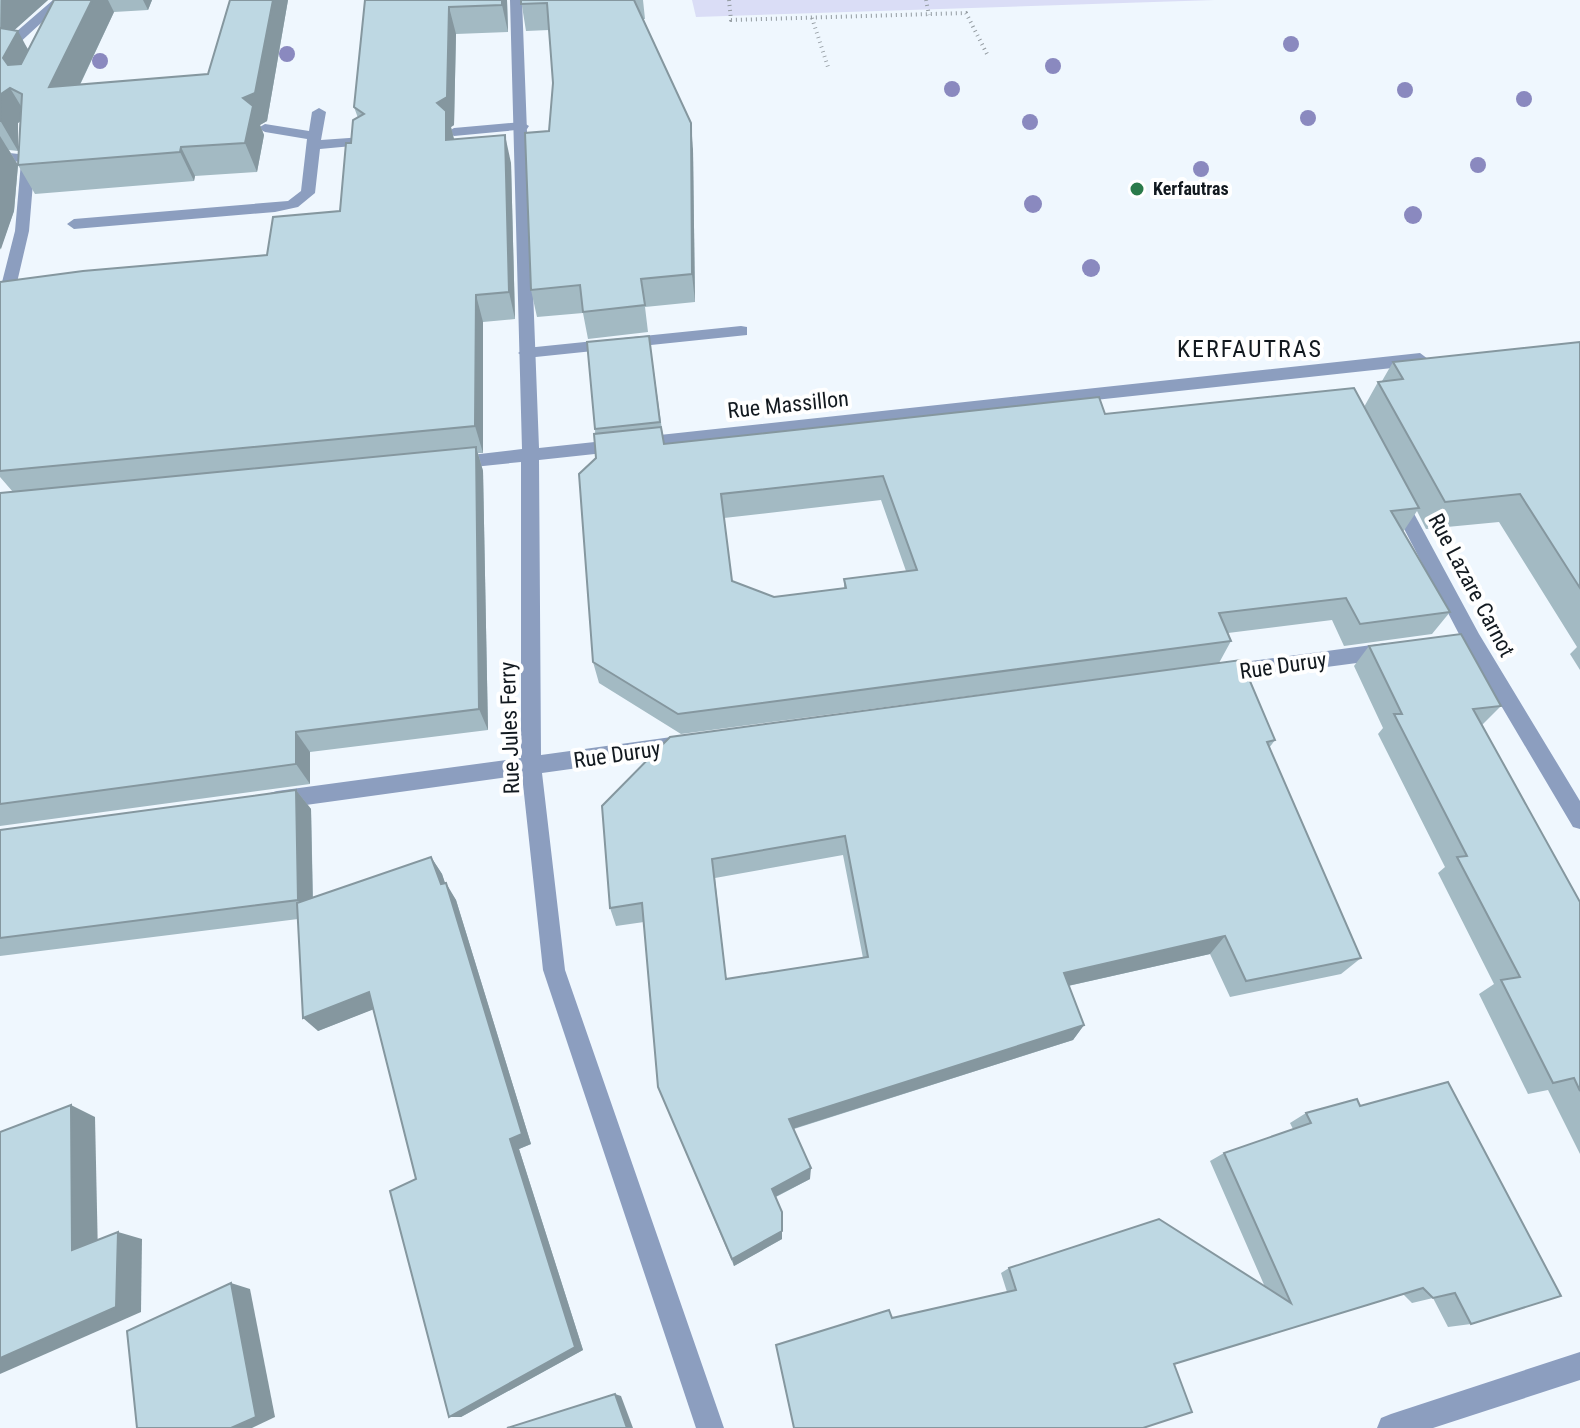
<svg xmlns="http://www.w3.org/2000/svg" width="1580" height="1428" viewBox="0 0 1580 1428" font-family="'Roboto Condensed',sans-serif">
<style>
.green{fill:#daddf6}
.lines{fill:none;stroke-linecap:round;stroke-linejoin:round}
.path{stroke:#939ba1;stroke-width:4;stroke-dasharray:1 4;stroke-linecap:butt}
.lane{fill:#8c9ebf;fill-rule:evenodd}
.street{fill:#8c9ebf;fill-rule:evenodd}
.tree{fill:#8a89bf}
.wall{fill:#a3bac3;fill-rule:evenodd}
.shaded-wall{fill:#85979f}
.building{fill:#bed8e3;stroke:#85979f;stroke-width:2;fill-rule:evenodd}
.poi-dot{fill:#2a7a4a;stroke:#fff;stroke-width:3}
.labels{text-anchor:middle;stroke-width:8;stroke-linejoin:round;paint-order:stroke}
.far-poi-label{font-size:18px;font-weight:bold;fill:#12191f;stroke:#fff;text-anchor:start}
.street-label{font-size:22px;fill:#12191f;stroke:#fff}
.neighbourhood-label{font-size:24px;letter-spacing:2px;fill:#12191f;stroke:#fff}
</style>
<rect width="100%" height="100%" fill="#eff7fe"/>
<!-- green -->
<path class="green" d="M692 0H1215L696 17Z"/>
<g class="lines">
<!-- path -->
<g class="path">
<path d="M729 0 731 20 966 13 987 54"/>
<path d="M926 0 929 15"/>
<path d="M812 18 828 67"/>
</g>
<!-- lane -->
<g class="lane">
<path d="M53 0 64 2 16 46 17 52 1 51V45Z"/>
<path d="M319 108 326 112 321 140 363 137 370 141 363 145 320 149 315 193 298 207 275 212 74 229 67 224 74 219 288 201 301 191 307 139 265 132 258 128 265 124 309 131 312 112Z"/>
<path d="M522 122 529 126 527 129 454 136 447 132 454 128Z"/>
<path d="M741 326 747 327V335L526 358 518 353 526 348Z"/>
</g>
<!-- street -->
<g class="street">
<path d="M510 0H522L539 448 1420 353 1428 359 1420 365 539 460 541 755 686 735 693 738 696 744 693 750 686 753 542 773 565 970 724 1428H696L543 970 522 775 277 809 270 807 267 800 270 793 277 791 521 758V462L454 469 445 463 454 457 522 449Z"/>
<path d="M0 152 28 155 35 159 29 231 8 321 0 326V290L15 231 21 162 0 160Z"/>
<path d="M1398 493 1404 495 1479 634 1580 801V829L1573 827 1467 648 1439 652 1432 650 1429 644 1432 638 1459 634 1389 500Z"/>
<path d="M1387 643 1394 645 1397 651 1394 657 1387 659 1221 681 1214 679 1211 673 1214 667 1221 665Z"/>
<path d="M1580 1352V1380L1433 1428H1377L1381 1418 1391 1414Z"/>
</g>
</g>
<!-- trees -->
<g class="tree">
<circle cx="1291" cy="44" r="8"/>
<circle cx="287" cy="54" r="8"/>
<circle cx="100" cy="61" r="8"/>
<circle cx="1053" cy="66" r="8"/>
<circle cx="952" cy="89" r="8"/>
<circle cx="1405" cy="90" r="8"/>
<circle cx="1524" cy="99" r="8"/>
<circle cx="1308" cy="118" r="8"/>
<circle cx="1030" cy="122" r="8"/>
<circle cx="1478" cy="165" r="8"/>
<circle cx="1201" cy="169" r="8"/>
<circle cx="1033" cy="204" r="9"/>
<circle cx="1413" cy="215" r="9"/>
<circle cx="1091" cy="268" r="9"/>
</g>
<!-- wall -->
<g class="wall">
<path d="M0 0H48L14 30 28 49 54 0H152L148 10 114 12 80 85 208 74 230 0H288L267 121 260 125 264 135 257 172 195 176 194 181 35 194 18 165 14 211 0 250ZM20 121 18 165 9 150 18 151V123Z"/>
<path d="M365 0H507L508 32 456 34 454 125 451 127 454 140 511 163 515 319 483 322V453H478L483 471 488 730 310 752V784L0 826V493L13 492 0 477V282L267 255 340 211 351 143 358 118 354 107Z"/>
<path d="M521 0H643L645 19H643L693 150 695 302 645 307 648 332 588 339 583 313 537 317 531 290 549 131 553 83 549 30 526 31Z"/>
<path d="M649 336 664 444 1105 414 1364 407 1378 382 1382 381 1393 362 1580 342V670L1570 654 1577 647 1499 522 1426 529 1417 511 1403 532 1450 612 1432 634 1344 646 1332 620 1228 633 1231 641 1219 663 681 734 599 683 593 662 596 458 595 429ZM881 500 906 571 844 579V588L774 597 732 581 724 518Z"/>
<path d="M1369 646 1501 706 1482 725 1580 902V1154L1548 1090 1528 1094 1479 994 1494 984 1438 873 1445 867 1378 734 1383 728 1354 666Z"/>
<path d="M670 737 1275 740 1269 748 1361 958 1341 974 1230 997 1210 954 1068 986 1084 1025 1073 1040 794 1129 810 1179 776 1197 782 1239 734 1266 663 1099 644 922 616 926 610 908ZM843 855 863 958 726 979 715 878Z"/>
<path d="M296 790 311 809 313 898 431 857 442 874 445 884 456 900 531 1144 519 1149 583 1350 461 1417 416 1179 373 1009 318 1031 298 919 0 956V830Z"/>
<path d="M1357 1099 1471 1324 1448 1327 1433 1298 1412 1303 1403 1294 1174 1364 892 1318 1007 1292 1001 1273 1009 1268 1265 1287 1210 1161 1224 1153 1293 1129 1290 1123 1306 1113Z"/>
</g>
<!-- shaded-wall -->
<g class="shaded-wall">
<path d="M1 0H48L0 43Z"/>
<path d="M92 0H108L114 12 65 116 49 87Z"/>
<path d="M143 0H152L148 10Z"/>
<path d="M273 0H288L267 121 260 125 264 135 257 172 245 143 243 98Z"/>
<path d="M502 0H507L508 32 502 5Z"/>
<path d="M449 7 456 34 454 125 451 127 454 139 453 168 437 103Z"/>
<path d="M18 31 33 59 19 87 3 58Z"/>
<path d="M10 88 27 116 18 123V151L1 122V94Z"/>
<path d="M691 123 693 150 695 302 692 274Z"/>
<path d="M505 135 511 163 515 319 509 292Z"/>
<path d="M0 136 18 165 14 211 1 249 0 248Z"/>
<path d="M181 147 195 176 194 181 180 152Z"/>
<path d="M476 295 483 322V453L475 426Z"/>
<path d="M476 447 483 471 488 730 479 709Z"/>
<path d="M296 732 310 752V784L296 764Z"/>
<path d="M296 790 311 809 313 917 298 900Z"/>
<path d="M431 857 442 874 450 897 446 883 456 900 531 1144 519 1149 583 1350 461 1417H449L510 1139 441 884Z"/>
<path d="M1225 936 1210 954 1054 989 1064 973Z"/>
<path d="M369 992 382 1006 318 1031 303 1018Z"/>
<path d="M1084 1025 1073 1040 789 1130V1119Z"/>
<path d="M71 1105 95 1117 98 1256 72 1250Z"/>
<path d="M811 1168 810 1179 773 1198 772 1189Z"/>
<path d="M782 1212V1239L734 1266 732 1259Z"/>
<path d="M118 1232 142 1239 141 1312 0 1374V1358Z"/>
<path d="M231 1283 250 1289 275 1417 252 1428H231Z"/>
<path d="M615 1394 621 1396 633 1428H627Z"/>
</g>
<!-- building -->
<g class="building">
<path d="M54 0H92L49 87 208 74 230 0H273L255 93 243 98 253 106 245 143 181 147 180 152 18 165 22 94 10 88 1 94 0 122V28L18 31 3 58 8 65 21 64Z"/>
<path d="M365 0H502V5L449 7 447 97 437 103 446 111V140L505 135 509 292 476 295 475 426 0 471V282L83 271 267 255 273 217 340 211 346 143H351L353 120 364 114 354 107Z"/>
<path d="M521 0H634L691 123 692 274 641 279 645 305 583 312 580 285 531 290 525 133 549 131 553 83 547 3 521 4Z"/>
<path d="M649 336 660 422 595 429 587 342Z"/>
<path d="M1580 342V588L1520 494 1445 502 1378 382 1403 379 1393 362Z"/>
<path d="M1354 388 1419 508 1391 511 1450 612 1360 624 1346 598 1219 613 1231 641 678 714 593 662 579 474 596 458 594 434 661 427 664 444 1099 397 1105 414ZM883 476 917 570 844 579 846 588 774 597 732 581 721 494Z"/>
<path d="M476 447 479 709 296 732V764L0 804V493Z"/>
<path d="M1461 634 1501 706 1473 709 1580 902V1091L1574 1078 1553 1083 1501 980 1520 977 1457 857 1467 856 1394 714H1402L1369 646Z"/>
<path d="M1241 660 1275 740 1267 742 1361 958 1246 981 1225 936 1064 973 1084 1025 789 1119 811 1168 772 1189 782 1212V1231L732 1259 658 1087 642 903 610 908 602 806 670 737ZM845 836 868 957 726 979 712 859Z"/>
<path d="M296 790 298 900 0 938V830Z"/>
<path d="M431 857 441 884 446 883 522 1134 510 1139 575 1347 449 1417 390 1191 416 1179 369 992 303 1018 297 903Z"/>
<path d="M1448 1082 1561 1296 1471 1324 1455 1293 1433 1298 1423 1288 1174 1364 1192 1412 1143 1428H794L776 1345 889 1310 892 1318 1016 1290 1009 1268 1159 1219 1291 1303 1224 1153 1311 1123 1306 1113 1357 1099 1360 1106Z"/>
<path d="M71 1105 72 1250 118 1232 116 1307 0 1358V1132Z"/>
<path d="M231 1283 256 1417 231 1428H137L127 1331Z"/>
<path d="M615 1394 627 1428H507Z"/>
</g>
<!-- markers -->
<circle class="poi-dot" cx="1137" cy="189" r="8"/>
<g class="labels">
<!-- far-poi labels -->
<g class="far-poi-label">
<text x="1153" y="195">Kerfautras</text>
</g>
<!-- street labels -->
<g class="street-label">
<text transform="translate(788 404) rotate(-6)" y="8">Rue Massillon</text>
<text transform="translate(1472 585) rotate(62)" y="8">Rue Lazare Carnot</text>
<text transform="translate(1283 665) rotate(-8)" y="8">Rue Duruy</text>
<text transform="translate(509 728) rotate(-92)" y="8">Rue Jules Ferry</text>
<text transform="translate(617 754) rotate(-8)" y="8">Rue Duruy</text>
</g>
<!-- neighbourhood labels -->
<g class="neighbourhood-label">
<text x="1250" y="357">KERFAUTRAS</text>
</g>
</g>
</svg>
